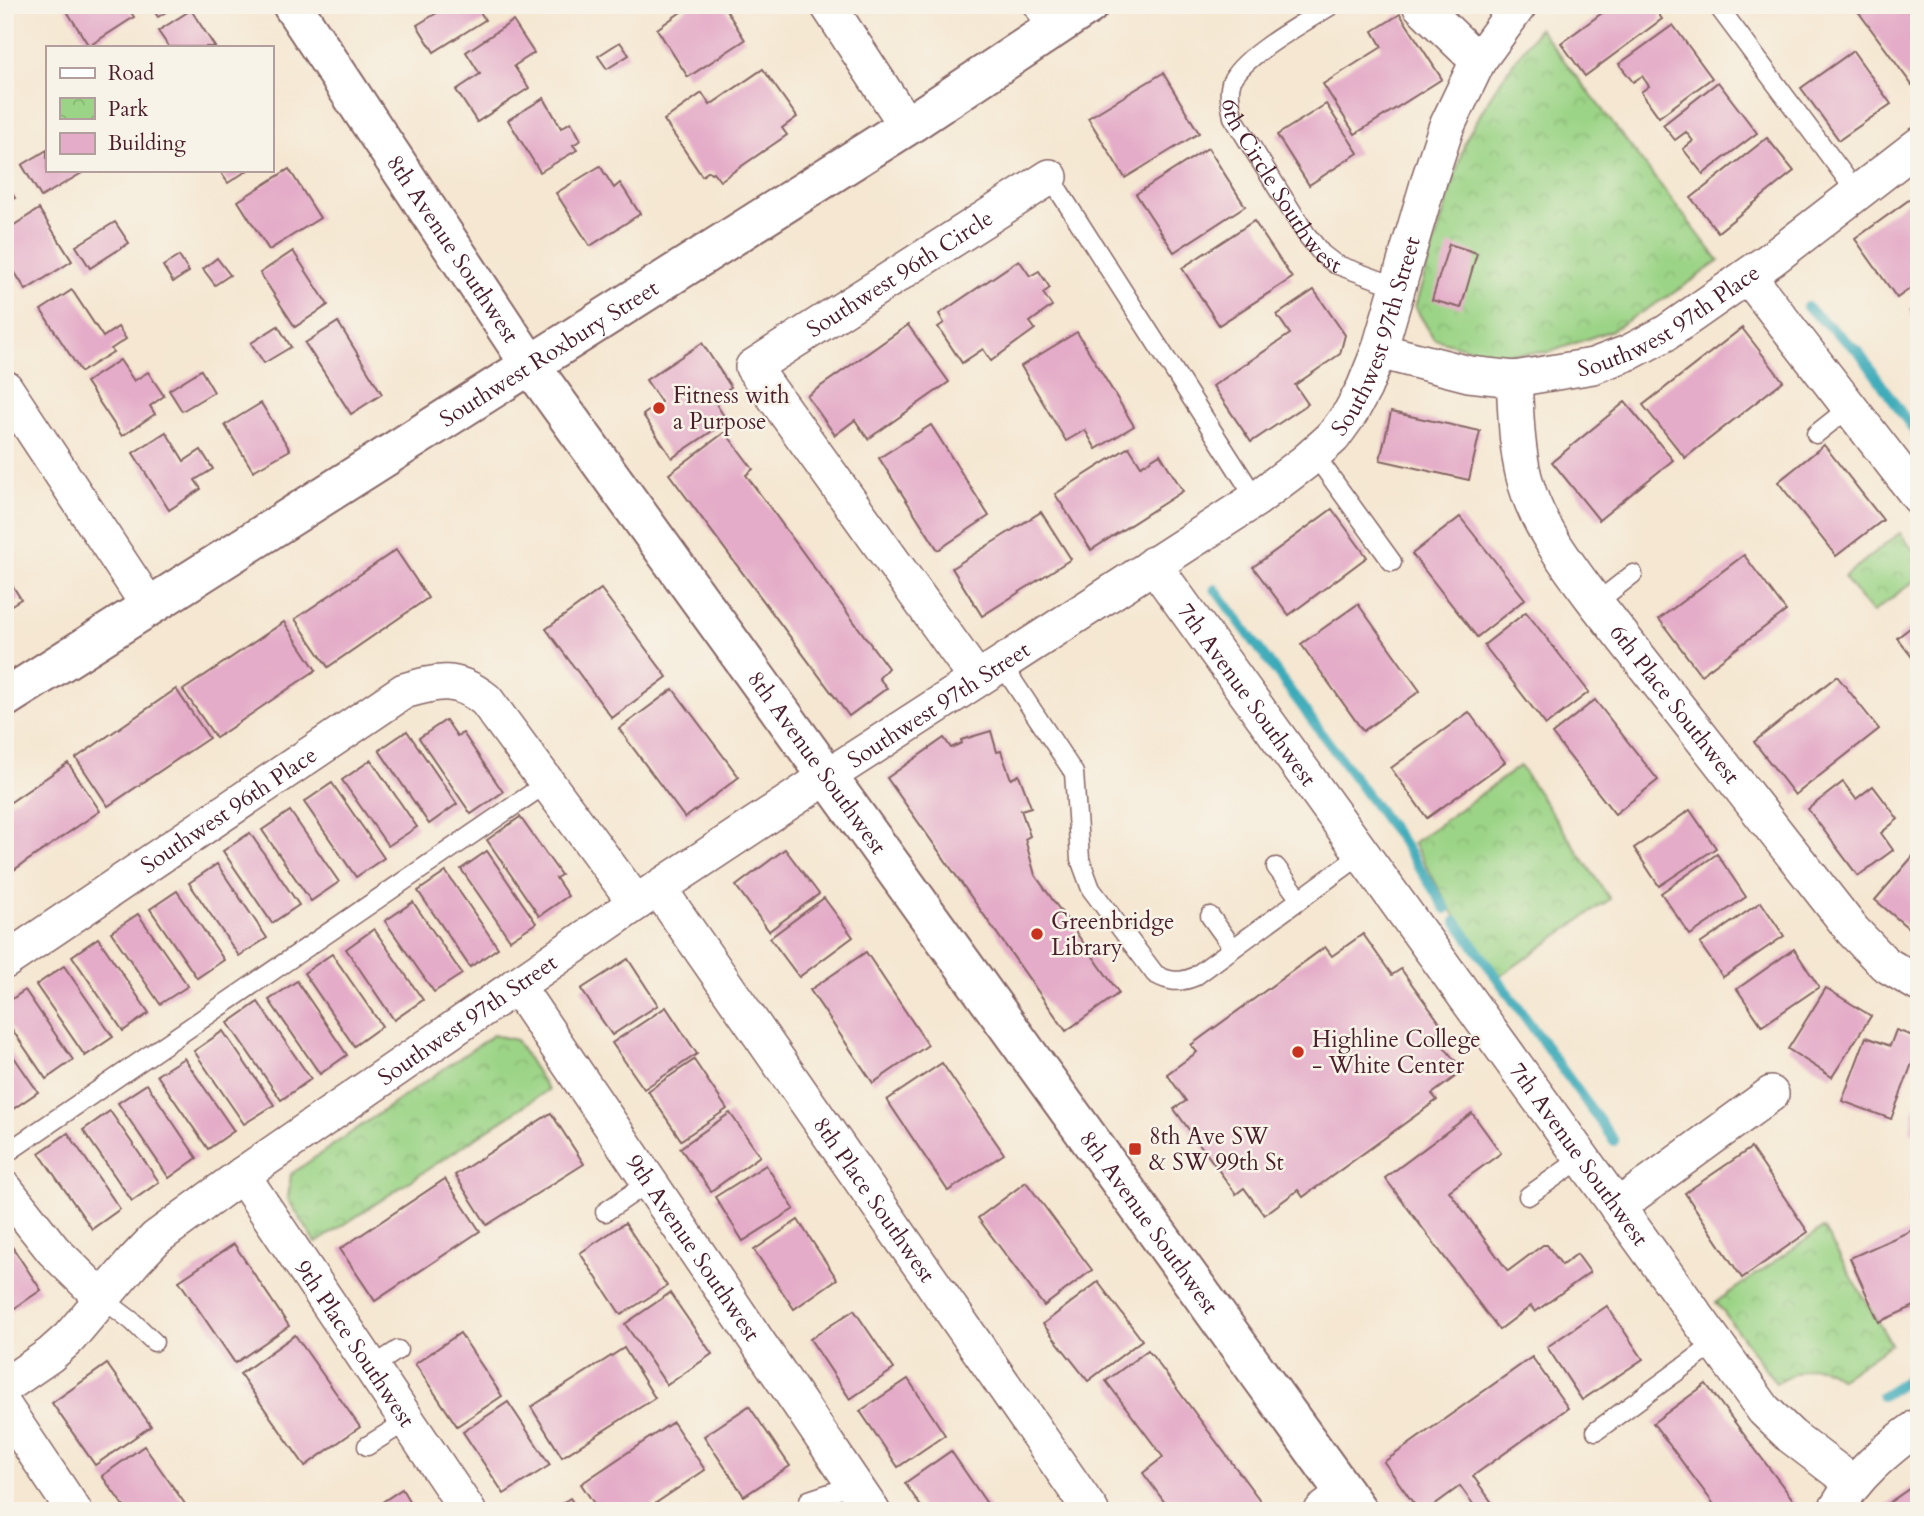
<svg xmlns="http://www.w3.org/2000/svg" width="1924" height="1516" viewBox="0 0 1924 1516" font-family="Cardo,serif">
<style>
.park{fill:url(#park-crowns);stroke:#737a59;stroke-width:2}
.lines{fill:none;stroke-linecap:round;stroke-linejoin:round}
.stream{stroke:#3aaab9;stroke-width:10}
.building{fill:#e4acc8}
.service-casing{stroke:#866565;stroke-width:21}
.minor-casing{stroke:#866565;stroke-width:38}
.tertiary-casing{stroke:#866565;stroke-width:42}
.secondary-casing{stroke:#866565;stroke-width:42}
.service{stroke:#fff;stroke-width:18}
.minor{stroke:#fff;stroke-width:35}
.tertiary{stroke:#fff;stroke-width:38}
.secondary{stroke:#fff;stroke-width:38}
.poi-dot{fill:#c8321e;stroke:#f7f3e8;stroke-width:2.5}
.labels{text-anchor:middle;stroke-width:5;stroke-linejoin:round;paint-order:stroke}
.street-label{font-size:23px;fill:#4a1f2b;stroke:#f7f3e8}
.poi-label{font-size:23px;fill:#4a1f2b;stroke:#f7f3e8;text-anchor:start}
</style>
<defs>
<pattern id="park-crowns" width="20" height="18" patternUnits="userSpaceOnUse" patternTransform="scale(1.75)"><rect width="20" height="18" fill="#9cd487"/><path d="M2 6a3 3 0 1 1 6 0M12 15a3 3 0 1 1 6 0" fill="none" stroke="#88b675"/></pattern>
</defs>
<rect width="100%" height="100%" fill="#f7f3e8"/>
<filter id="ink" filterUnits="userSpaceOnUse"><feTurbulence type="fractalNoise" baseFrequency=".0143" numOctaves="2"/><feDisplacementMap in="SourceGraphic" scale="14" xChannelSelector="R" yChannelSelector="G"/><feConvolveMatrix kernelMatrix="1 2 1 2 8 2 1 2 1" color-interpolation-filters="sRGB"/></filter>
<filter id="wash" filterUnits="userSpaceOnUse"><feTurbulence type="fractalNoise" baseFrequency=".00686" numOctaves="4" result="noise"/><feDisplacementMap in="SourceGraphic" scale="28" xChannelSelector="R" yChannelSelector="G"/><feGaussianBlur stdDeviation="1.57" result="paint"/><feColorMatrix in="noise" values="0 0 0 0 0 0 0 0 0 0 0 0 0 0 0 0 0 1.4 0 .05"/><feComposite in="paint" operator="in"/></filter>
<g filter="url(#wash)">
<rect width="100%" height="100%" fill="#f5e7d1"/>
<!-- park -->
<g class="park">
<path d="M1539 28 1719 261 1672 294 1612 330 1550 352 1492 355 1434 339 1415 307 1466 139 1496 87Z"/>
<path d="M1900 533 1919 558V577L1872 613 1844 577Z"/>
<path d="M1520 766 1610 899 1496 979 1450 908 1413 843Z"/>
<path d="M493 1035 516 1040 548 1090 316 1243 288 1199 291 1174Z"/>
<path d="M1823 1228 1891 1344 1840 1379C1816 1357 1801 1371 1776 1383L1716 1302Z"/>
</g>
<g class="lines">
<!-- stream -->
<g class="stream">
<path d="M1807 307 1859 352 1919 438"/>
<path d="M1215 589 1405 846 1446 909"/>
<path d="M1456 921 1614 1141"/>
<path d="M1882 1396 1919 1372"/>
</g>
</g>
<g id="blocks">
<!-- building -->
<g class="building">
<path d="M63 5H126L134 17 89 46Z"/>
<path d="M150 5H177L158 17Z"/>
<path d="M436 5H476L485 20 434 52 417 25 440 11Z"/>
<path d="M691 5H723L745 40 688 77 657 29Z"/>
<path d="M1613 5H1652L1662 19 1585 76 1561 43Z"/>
<path d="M1863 5H1905L1914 18 1919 15V80L1912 85 1857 10Z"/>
<path d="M191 10 215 47H169L158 31Z"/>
<path d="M1400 14 1442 79 1355 134 1323 84 1382 47 1373 31Z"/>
<path d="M513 21 534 53 514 66 529 88 477 122 456 90 480 74 466 52Z"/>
<path d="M1673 25 1712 78 1659 117 1641 92 1649 86 1642 76 1633 82 1619 64Z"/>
<path d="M620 42 629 55 607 69 598 56Z"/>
<path d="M1853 51 1891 104 1839 140 1801 88Z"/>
<path d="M763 69 797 117 782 128 787 135 720 181 713 172 711 173 709 171 702 176 664 120 702 93 710 105Z"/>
<path d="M1163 73 1199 133 1125 178 1088 118Z"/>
<path d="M1718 82 1757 133 1703 174 1683 149 1693 141 1686 132 1675 140 1663 125Z"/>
<path d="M544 98 561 128 571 122 581 140 573 145 577 150 540 172 508 120Z"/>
<path d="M1326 104 1358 153 1309 185 1277 135Z"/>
<path d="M1767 138 1794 171 1718 232 1691 198Z"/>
<path d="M1208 148 1245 206 1174 252 1136 194Z"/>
<path d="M47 150V170H87L41 197 22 165Z"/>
<path d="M600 166 614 188 620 183 640 214 590 246 556 193Z"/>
<path d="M289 169 320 218 269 250 238 201Z"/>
<path d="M219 170H248L228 183Z"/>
<path d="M5 183 15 198 5 204Z"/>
<path d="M1913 197 1919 205V282L1897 298 1855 239Z"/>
<path d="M39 209 72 261 26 290 5 257V231Z"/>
<path d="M1254 221 1292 278 1219 325 1182 268Z"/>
<path d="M115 222 129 243 90 268 76 246Z"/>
<path d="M1449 244 1477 253 1461 308 1432 300Z"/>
<path d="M293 251 328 305 295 327 260 273Z"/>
<path d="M179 256 189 272 173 282 163 266Z"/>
<path d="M217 258 230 275 215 285 203 269Z"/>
<path d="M1019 260 1030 276 1039 271 1050 288 1043 293 1052 306 1030 322 1035 329 991 361 983 349 962 363 938 327 944 323 939 314Z"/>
<path d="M72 290 103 337 118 327 126 339 111 349 113 352 81 372 41 310Z"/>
<path d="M1314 290 1345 335 1340 354 1295 385 1308 404 1251 442 1213 386 1290 334 1277 315Z"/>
<path d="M1919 304V323L1910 311Z"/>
<path d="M338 322 382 394 351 414 305 343Z"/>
<path d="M908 325 949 382 868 439 855 420 835 435 807 396Z"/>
<path d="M278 326 291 347 264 363 251 343Z"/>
<path d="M1742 328 1783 381 1685 458 1643 405Z"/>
<path d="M1077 332 1134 426 1096 449 1085 430 1066 441 1021 366Z"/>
<path d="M702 343 731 387 713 399 727 421 672 458 643 415 661 402 646 380Z"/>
<path d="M120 360 134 381 148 372 164 396 150 406 155 414 122 436 86 382Z"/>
<path d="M201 370 214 392 182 411 169 390Z"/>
<path d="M1625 402 1673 460 1599 520 1552 462Z"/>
<path d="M261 403 290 450 253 471 225 425Z"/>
<path d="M1391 412 1480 431 1469 480 1380 460Z"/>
<path d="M931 425 989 516 938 550 879 458Z"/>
<path d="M166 432 184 461 201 450 213 469 195 480 201 489 169 510 133 453Z"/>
<path d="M725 432 753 469 746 475 888 668 879 678 887 688 849 716 669 474Z"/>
<path d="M1824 445 1883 520 1836 556 1778 482Z"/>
<path d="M1129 447 1141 466 1160 454 1183 491 1091 550 1055 494Z"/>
<path d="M1332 509 1367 557 1289 615 1253 567Z"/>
<path d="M1041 512 1071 559 982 616 952 568Z"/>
<path d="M1460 517 1525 599 1477 637 1412 554Z"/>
<path d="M396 550 428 598 328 667 295 619Z"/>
<path d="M1744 555 1786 611 1701 675 1659 619Z"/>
<path d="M5 574 21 599 5 609Z"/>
<path d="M601 589 667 677 612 718 546 629Z"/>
<path d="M1358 604 1420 691 1363 731 1301 644Z"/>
<path d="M1526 612 1589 692 1546 725 1484 645Z"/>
<path d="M1919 621V666L1897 638Z"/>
<path d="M284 622 316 670 216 738 183 690Z"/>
<path d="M1837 676 1879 729 1795 795 1754 742Z"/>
<path d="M176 689 209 738 108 806 76 758Z"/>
<path d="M673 689 739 777 685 818 619 729Z"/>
<path d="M1595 700 1658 780 1615 814 1552 734Z"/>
<path d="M1469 712 1505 762 1427 818 1391 768Z"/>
<path d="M446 720 457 736 463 733 503 792 471 814 419 738Z"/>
<path d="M407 731 457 804 429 824 379 750Z"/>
<path d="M991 731 997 752 1001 751 1011 779 1019 775 1031 807 1021 810 1030 836 1025 839 1035 875 1119 993 1066 1031 887 778 944 738 951 748 962 743 961 740Z"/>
<path d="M371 760 417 827 388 846 342 780Z"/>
<path d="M68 763 100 811 5 876V806Z"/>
<path d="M1843 782 1856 799 1873 786 1898 819 1881 833 1893 850 1858 876 1808 809Z"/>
<path d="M332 783 384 858 356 877 304 802Z"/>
<path d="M1690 810 1716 848 1659 886 1634 848Z"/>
<path d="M290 811 339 882 311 901 262 830Z"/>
<path d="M520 817 561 875 556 878 568 896 539 916 487 840Z"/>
<path d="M250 833 299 905 272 923 223 851Z"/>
<path d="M785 849 819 894 769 931 736 886Z"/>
<path d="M487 851 536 923 510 940 461 869Z"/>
<path d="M1717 854 1746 897 1690 935 1661 893Z"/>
<path d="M1914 855 1919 859V937L1875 900Z"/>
<path d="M217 864 267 938 239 956 189 883Z"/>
<path d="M446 872 498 948 470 967 418 891Z"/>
<path d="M177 891 224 960 197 978 150 909Z"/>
<path d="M824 898 853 937 799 977 770 938Z"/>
<path d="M413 902 462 974 434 992 385 921Z"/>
<path d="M1761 902 1784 936 1723 977 1700 944Z"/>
<path d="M138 914 188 986 160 1004 111 932Z"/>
<path d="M374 929 423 1000 394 1020 346 949Z"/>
<path d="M1363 934 1392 975 1401 969 1443 1027 1434 1034 1463 1071 1432 1094 1437 1100 1303 1197 1298 1190 1264 1215 1244 1188 1236 1194 1174 1109 1186 1101 1167 1074 1197 1052 1191 1045 1325 947 1332 956Z"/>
<path d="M98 938 149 1013 123 1031 72 956Z"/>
<path d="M1794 949 1819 987 1762 1026 1737 989Z"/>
<path d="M866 952 928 1045 873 1083 810 990Z"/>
<path d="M332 954 382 1026 354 1046 304 973Z"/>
<path d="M628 959 658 1005 612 1035 581 989Z"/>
<path d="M64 966 113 1037 85 1056 36 985Z"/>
<path d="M297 981 347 1055 320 1074 269 1000Z"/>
<path d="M1826 988 1871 1016 1832 1077 1788 1049Z"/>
<path d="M25 990 73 1060 46 1079 5 1019V1004Z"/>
<path d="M258 1002 311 1079 281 1100 228 1023Z"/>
<path d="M666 1007 697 1054 644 1089 612 1043Z"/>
<path d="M1896 1030 1919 1038V1045L1891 1119 1842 1101 1866 1037 1890 1046Z"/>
<path d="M223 1031 274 1105 244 1124 194 1051Z"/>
<path d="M5 1044 38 1092 10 1111 5 1104Z"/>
<path d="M184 1058 234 1131 208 1149 157 1075Z"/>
<path d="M694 1060 727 1109 681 1140 648 1091Z"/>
<path d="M942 1063 1004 1154 948 1191 887 1100Z"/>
<path d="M147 1084 197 1158 169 1178 118 1103Z"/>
<path d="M1918 1091H1919V1134L1909 1132Z"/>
<path d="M110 1111 159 1182 132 1201 83 1130Z"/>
<path d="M551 1113 584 1164 487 1225 455 1175Z"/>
<path d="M730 1113 760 1156 711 1191 680 1148Z"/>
<path d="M1472 1113 1501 1153 1449 1191 1508 1271 1543 1245H1547L1562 1265 1577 1254 1590 1272 1535 1312 1531 1306 1499 1330 1385 1178Z"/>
<path d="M68 1133 120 1209 92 1229 39 1153Z"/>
<path d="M1751 1148 1808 1232 1742 1278 1685 1193Z"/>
<path d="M766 1165 794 1209 743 1241 715 1197Z"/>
<path d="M445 1179 480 1231 375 1301 340 1249Z"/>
<path d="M1026 1182 1092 1270 1044 1306 978 1218Z"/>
<path d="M798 1220 837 1279 794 1309 754 1250Z"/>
<path d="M625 1223 667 1286 621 1315 580 1253Z"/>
<path d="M1919 1227V1304L1879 1322 1850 1258Z"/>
<path d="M5 1236 41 1290 6 1314 5 1312Z"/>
<path d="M234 1244 289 1326 235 1363 179 1281Z"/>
<path d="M1098 1282 1142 1340 1088 1381 1043 1324Z"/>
<path d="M670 1293 712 1354 667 1385 625 1324Z"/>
<path d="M1607 1306 1643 1359 1582 1400 1547 1347Z"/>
<path d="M854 1310 894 1369 850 1399 810 1339Z"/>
<path d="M460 1333 502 1396 457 1426 415 1364Z"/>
<path d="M295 1335 360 1427 305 1466 240 1374Z"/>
<path d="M624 1348 655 1398 562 1457 531 1407Z"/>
<path d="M1148 1350 1262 1503 1252 1511H1171L1143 1473 1163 1457 1106 1381Z"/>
<path d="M1532 1357 1568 1408 1473 1476 1498 1511H1478L1460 1486 1426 1511H1419L1384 1462Z"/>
<path d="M107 1364 151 1426 95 1465 52 1403Z"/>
<path d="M908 1379 945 1435 898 1467 860 1411Z"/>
<path d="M1706 1384 1800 1509 1798 1511H1719L1653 1423Z"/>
<path d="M508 1402 550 1465 504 1494 463 1432Z"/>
<path d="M749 1406 790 1466 744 1496 704 1436Z"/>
<path d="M673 1422 705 1470 644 1511H599L581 1484Z"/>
<path d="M144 1446 190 1511H127L102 1476Z"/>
<path d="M951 1451 990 1508 986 1511H924L905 1483Z"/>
<path d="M1919 1482V1511H1877Z"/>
<path d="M402 1489 415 1511H369Z"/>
<path d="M570 1498 579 1511H550Z"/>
</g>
</g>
</g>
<g filter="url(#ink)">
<use href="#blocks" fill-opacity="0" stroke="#866565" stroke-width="2"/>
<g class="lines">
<defs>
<g id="service">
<path d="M1031 5 1048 31"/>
<path id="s1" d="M1332 5C1307 21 1240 57 1231 83 1228 94 1231 106 1233 117L1306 234 1322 254 1335 264 1398 287"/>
<path d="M1717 5 1858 194"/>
<path d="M1050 177 1256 499"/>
<path d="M1816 434 1850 407"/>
<path d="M1314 454 1392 562"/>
<path d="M1596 603 1633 574"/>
<path d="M1001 663 1074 773 1080 859 1091 889 1155 974C1169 982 1179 983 1194 977L1362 854"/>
<path d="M1276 867 1300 899"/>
<path d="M1210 916 1233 948"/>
<path d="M5 1154 547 783"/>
<path d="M1528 1196 1582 1158"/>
<path d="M605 1212 649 1182"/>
<path d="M103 1299 132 1321 154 1342"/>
<path d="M372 1367 398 1350"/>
<path d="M1596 1431 1716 1343"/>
<path d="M367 1446 407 1421"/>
<path d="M809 1500 854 1485"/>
</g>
<g id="minor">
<path d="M828 5 907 126"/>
<path d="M1420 5 1478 61"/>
<path d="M1748 276 1919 497"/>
<path id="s2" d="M1379 351 1469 374 1514 379 1593 366 1630 352 1666 333 1773 258 1919 145"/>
<path id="s3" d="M1514 379C1516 412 1516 445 1524 477 1536 525 1567 564 1596 603L1853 931 1885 964 1919 984"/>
<path d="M5 388 149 606"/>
<path id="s4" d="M1153 564 1764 1410 1791 1436 1854 1484"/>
<path id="s5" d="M977 679 753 367 1050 177"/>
<path id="s6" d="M659 889 1091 1511"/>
<path id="s7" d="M5 961 404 691C438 681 456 676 486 700L636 903"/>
<path id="s8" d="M516 985 872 1511"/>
<path id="s9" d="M242 1175 468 1511"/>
<path d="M5 1189 53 1250 103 1299"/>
<path d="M1617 1207 1771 1094"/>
<path id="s10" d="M5 1386 50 1355 69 1338 134 1261 156 1238 242 1175 636 903 828 776 1256 499 1305 462 1333 437 1351 412 1364 388 1379 351 1430 177 1446 128 1478 61 1519 5"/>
<path d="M5 1408 74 1511"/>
<path d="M1322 1511 1346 1493"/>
<path d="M1835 1511C1855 1476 1887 1449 1919 1426"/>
</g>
<g id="tertiary">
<path id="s11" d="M292 5 531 366 1358 1511"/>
</g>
<g id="secondary">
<path id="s12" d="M5 698 907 126 1089 5"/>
</g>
</defs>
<!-- service casing -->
<use href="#service" class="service-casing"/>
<!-- minor casing -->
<use href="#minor" class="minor-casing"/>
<!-- tertiary casing -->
<use href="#tertiary" class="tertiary-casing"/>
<!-- secondary casing -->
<use href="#secondary" class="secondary-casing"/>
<!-- service -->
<use href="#service" class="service"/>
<!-- minor -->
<use href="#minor" class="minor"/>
<!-- tertiary -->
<use href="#tertiary" class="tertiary"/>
<!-- secondary -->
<use href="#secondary" class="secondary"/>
</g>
</g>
<!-- markers -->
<g class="poi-dot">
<circle cx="659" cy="408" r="7"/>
<circle cx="1037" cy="934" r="7"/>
<circle cx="1298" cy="1052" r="7"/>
<rect x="1128" y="1142" width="14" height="14" rx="3.5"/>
</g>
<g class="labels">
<!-- street labels -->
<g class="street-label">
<text dy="8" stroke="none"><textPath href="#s1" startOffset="247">6th Circle Southwest</textPath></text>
<text dy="8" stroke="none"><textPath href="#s11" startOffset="292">8th Avenue Southwest</textPath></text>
<text dy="8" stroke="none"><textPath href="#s5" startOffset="558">Southwest 96th Circle</textPath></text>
<text dy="8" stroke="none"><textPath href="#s2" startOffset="306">Southwest 97th Place</textPath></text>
<text dy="8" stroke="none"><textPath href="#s10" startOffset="1748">Southwest 97th Street</textPath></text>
<text dy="8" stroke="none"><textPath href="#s12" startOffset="644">Southwest Roxbury Street</textPath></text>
<text dy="8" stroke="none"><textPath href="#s4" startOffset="161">7th Avenue Southwest</textPath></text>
<text dy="8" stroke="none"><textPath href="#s10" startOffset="1160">Southwest 97th Street</textPath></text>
<text dy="8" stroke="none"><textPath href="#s3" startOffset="373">6th Place Southwest</textPath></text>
<text dy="8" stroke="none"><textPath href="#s11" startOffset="922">8th Avenue Southwest</textPath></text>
<text dy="8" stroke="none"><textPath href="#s7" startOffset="270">Southwest 96th Place</textPath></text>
<text dy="8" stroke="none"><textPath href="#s10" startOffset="593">Southwest 97th Street</textPath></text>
<text dy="8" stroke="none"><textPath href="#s4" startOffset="728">7th Avenue Southwest</textPath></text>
<text dy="8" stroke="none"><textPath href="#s6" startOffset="378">8th Place Southwest</textPath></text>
<text dy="8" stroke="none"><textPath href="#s11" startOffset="1489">8th Avenue Southwest</textPath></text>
<text dy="8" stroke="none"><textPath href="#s8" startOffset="317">9th Avenue Southwest</textPath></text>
<text dy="8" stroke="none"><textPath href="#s9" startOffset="203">9th Place Southwest</textPath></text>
</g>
<!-- poi labels -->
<g class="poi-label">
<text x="673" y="403">Fitness with<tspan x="673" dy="26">a Purpose</tspan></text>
<text x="1051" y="929">Greenbridge<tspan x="1051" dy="26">Library</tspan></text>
<text x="1312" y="1047">Highline College<tspan x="1312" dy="26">- White Center</tspan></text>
<text x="1149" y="1144">8th Ave SW<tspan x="1149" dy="26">&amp; SW 99th St</tspan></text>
</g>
</g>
<!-- margin -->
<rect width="1924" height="1516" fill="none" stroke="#f7f3e8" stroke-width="28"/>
<!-- legend -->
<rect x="46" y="46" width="228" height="126" fill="#f7f3e8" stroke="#b29e9c" stroke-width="2"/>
<rect x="60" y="68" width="35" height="10" fill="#ffffff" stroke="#b29e9c" stroke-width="2"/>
<text x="108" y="80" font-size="21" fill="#4a1f2b">Road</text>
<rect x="60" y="98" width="35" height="21" fill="url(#park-crowns)" stroke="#b29e9c" stroke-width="2"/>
<text x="108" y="116" font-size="21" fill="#4a1f2b">Park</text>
<rect x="60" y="133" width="35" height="21" fill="#e4acc8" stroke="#b29e9c" stroke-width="2"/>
<text x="108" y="150" font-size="21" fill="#4a1f2b">Building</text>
</svg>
